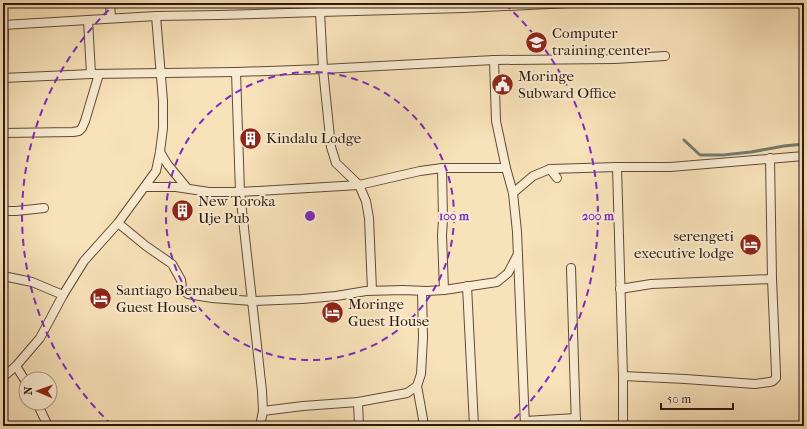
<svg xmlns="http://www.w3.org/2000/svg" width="807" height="429" viewBox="0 0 807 429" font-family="'IM FELL French Canon',serif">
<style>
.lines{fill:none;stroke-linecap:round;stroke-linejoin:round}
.stream{stroke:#707b6f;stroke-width:3}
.street-casing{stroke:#604a38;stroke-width:10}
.street{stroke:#faecd2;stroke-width:8}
.ring{fill:none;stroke:#7b2cbf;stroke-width:2;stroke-dasharray:7 5}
.labels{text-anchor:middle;stroke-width:4;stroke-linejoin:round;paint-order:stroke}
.poi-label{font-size:15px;fill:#2d170d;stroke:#faecd2;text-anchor:start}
.centre{fill:#7b2cbf;stroke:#faecd2;stroke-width:2}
.ring-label{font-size:12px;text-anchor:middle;font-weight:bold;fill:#7b2cbf;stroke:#faecd2;stroke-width:4;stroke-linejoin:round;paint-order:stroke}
</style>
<rect width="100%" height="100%" fill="#f8e2b9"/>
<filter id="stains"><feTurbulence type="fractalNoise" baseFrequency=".005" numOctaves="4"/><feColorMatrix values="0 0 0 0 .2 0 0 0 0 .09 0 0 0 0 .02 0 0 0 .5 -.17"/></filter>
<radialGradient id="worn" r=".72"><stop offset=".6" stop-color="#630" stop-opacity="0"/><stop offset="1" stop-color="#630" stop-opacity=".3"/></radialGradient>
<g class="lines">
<!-- stream -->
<path class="stream" d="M684 140 700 155H723L751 152 784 146 804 144"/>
<defs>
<g id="street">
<path d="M110 3 111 18"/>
<path d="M320 12 323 69 331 147 336 163 359 185 366 201 369 218 372 290"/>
<path d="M88 20 91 74"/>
<path d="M3 25 156 16 219 15 320 12 464 8 571 3"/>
<path d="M494 60 496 121 506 168 513 193 517 232 525 426"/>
<path d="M236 72 240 192 262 391 263 411 260 426"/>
<path d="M3 77 4 25"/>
<path d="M3 78 91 74 236 72 323 69 494 60 615 59 665 56"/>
<path d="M3 133 73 132 79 131 82 128 85 121 99 74"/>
<path d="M160 152 168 165 187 188"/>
<path d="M617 167 623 376V426"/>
<path d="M442 168 443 220 442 235 444 290"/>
<path d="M550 169 557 178"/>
<path d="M145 187H176L209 192H240L359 185 420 171 442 168H506"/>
<path d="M513 193 533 176 550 169 617 167H670L804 156"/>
<path d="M3 211H16L44 208"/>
<path d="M118 223 146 246 172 264 181 280 182 287 184 291 188 294 212 298 252 301 302 299 336 296 366 291 403 290 427 291 444 290 497 282 508 273 518 254"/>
<path d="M571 268 576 426"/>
<path d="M3 276 32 282 63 295"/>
<path d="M467 286 474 426"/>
<path d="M620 289 651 284 772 279"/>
<path d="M16 366 26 382"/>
<path d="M623 376 685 379 755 384 770 382 773 381 776 378V373L772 279 770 158"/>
<path d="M3 377 16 366 40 338 63 295 84 261 118 223 156 171 160 152 163 128V101L156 16"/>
<path d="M417 386 423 419V426"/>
<path d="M358 402 359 426"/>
<path d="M37 403 48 426"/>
<path d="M263 411 303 406 358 402 407 393 417 386 421 374 423 338 422 291"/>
<path d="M525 421 576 418"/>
</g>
</defs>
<!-- street casing -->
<use href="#street" class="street-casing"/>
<!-- street -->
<use href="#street" class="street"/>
</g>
<!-- distance rings -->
<g class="ring">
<circle cx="310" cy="216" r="144"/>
<path d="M112 425A288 288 0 0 1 115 4M505 4A288 288 0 0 1 508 425"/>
</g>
<!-- icons -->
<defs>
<symbol id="school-disc" viewBox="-11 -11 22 22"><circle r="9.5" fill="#8f2418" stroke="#faecd2"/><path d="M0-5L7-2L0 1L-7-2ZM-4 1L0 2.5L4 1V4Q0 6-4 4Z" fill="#fff"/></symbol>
<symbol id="civic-disc" viewBox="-11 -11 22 22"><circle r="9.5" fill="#8f2418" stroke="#faecd2"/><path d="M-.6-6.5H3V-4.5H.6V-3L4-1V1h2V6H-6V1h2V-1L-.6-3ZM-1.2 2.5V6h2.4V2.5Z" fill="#fff"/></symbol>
<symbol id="building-disc" viewBox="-11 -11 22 22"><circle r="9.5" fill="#8f2418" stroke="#faecd2"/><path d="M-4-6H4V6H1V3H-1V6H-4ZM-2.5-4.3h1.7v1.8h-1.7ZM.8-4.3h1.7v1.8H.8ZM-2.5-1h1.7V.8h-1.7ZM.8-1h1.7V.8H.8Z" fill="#fff"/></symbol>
<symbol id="hotel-disc" viewBox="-11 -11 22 22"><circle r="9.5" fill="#8f2418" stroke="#faecd2"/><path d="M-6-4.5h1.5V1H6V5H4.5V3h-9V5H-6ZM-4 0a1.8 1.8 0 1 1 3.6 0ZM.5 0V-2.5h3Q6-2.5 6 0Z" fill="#fff"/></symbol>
</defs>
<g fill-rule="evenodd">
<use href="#school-disc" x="524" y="30" width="25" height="25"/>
<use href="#civic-disc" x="490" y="72" width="25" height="25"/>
<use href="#building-disc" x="238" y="126" width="25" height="25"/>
<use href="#building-disc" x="170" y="198" width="25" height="25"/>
<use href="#hotel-disc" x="738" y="232" width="25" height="25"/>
<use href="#hotel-disc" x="88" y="286" width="25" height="25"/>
<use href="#hotel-disc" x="320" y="300" width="25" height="25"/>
</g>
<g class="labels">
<!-- poi labels -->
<g class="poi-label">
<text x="552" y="38">Computer<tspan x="552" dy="17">training center</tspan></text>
<text x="518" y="81">Moringe<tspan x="518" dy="17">Subward Office</tspan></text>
<text x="266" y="143">Kindalu Lodge</text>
<text x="198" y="206">New Toroka<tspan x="198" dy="17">Uje Pub</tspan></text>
<text x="734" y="241" text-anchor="end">serengeti<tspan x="734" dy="17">executive lodge</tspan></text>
<text x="116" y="295">Santiago Bernabeu<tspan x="116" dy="17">Guest House</tspan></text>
<text x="348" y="309">Moringe<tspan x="348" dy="17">Guest House</tspan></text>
</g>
</g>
<circle cx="310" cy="216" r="6" class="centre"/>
<g class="ring-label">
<text x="454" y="220">100 m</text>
<text x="598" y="220">200 m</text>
</g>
<!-- margin -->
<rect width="807" height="429" fill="none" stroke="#f8e2b9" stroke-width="16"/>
<rect x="4" y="4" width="799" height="421" fill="none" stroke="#2d170d" stroke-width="2"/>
<rect x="8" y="8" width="791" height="413" fill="none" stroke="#2d170d"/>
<!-- north arrow -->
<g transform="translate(38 391) rotate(272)"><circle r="19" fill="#faecd2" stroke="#a89783"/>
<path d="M0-3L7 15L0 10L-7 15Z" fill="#8f2418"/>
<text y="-6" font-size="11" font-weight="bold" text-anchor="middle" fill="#2d170d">N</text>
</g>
<!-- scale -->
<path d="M661 403v6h72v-6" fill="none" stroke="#2d170d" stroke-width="2"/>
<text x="667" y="403" font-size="12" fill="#2d170d" stroke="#faecd2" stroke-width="3" paint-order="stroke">50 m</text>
<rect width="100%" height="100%" filter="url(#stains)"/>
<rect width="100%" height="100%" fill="url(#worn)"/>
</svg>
